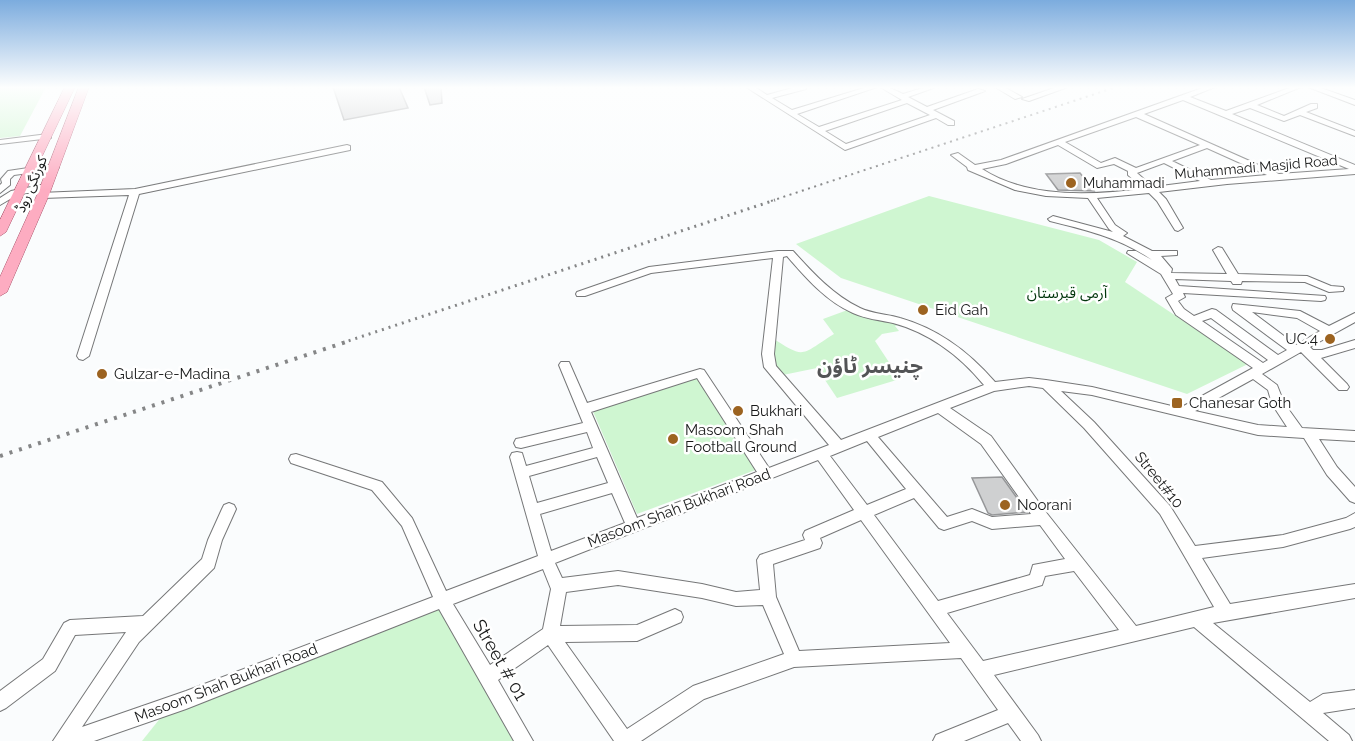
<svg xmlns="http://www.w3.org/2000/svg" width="1355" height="741" viewBox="0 0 1355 741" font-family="Raleway,'Noto Sans Arabic',sans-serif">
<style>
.green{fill:#cff6d1}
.building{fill:#cfd0d1;stroke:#969799;stroke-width:1.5}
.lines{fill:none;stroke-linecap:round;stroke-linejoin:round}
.minor-casing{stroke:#767778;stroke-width:2}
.major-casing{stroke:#ac546c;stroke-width:1}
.minor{fill:#fff;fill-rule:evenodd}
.major{fill:#fdacc1;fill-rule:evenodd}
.rail-far2{stroke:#858687;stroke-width:2;stroke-dasharray:2 4.5;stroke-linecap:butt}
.rail-far1{stroke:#858687;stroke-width:3;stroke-dasharray:2 5;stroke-linecap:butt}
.rail{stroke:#858687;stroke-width:4;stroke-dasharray:3 7;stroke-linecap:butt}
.poi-dot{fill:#9c6320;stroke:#fff;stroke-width:2}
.labels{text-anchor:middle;stroke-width:5;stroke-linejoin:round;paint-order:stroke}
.far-street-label{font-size:14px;fill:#191a1a;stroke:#fff}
.far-poi-label{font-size:14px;fill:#191a1a;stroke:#fff;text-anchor:start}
.park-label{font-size:15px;fill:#00350b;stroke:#fff}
.poi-label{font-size:15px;fill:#191a1a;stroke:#fff;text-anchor:start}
.street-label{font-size:15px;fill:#191a1a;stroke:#fff}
.near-street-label{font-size:18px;fill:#191a1a;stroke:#fff}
.district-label{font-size:21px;font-weight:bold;fill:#535456;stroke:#fff}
</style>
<rect width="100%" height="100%" fill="#fafcfd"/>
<!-- green -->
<g class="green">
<path d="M0 87H46L20 136 0 138Z"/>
<path d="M929 196 1099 240 1137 262 1125 282 1248 364 1187 394 841 278 796 244Z"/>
<path d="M853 308 903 323 895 326 899 331 882 334 875 341 900 379 837 398 817 368 778 376 770 367 771 337C806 360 800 355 834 334L823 319Z"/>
<path d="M701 375 761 468 637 514 592 409Z"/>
<path d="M442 599 523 741H142L170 706Z"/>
</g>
<!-- building -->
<g class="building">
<path d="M333 87H399L408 108 344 120Z"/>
<path d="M424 87H441L442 103 430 105Z"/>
<path d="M1080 173 1094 191 1058 190 1046 174Z"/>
<path d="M1002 477 1027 512 992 515 988 513 972 478Z"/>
</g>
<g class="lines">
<defs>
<g id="minor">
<path d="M746 87H755L767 95 796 87H806V89L772 98 792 110 867 87H877L797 114 819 127 902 100 880 87H888L903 94 926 87H936L908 97 927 107 978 89 985 91 933 110 954 121V125H948L936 118 845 150ZM907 103 930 115 846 144 825 131Z"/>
<path d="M995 87H1004L1022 97 1015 99Z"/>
<path d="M1057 87H1068L1029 101 1022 99Z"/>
<path d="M1205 87H1215L1190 97 1226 111 1292 87H1301L1257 105 1284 116 1311 104H1317V108L1306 112 1355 131V136L1300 115 1284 121 1250 108 1232 114 1355 165V174L1227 184 1159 192 1166 199 1183 228 1178 231 1175 230 1157 201 1149 193 1097 198 1115 225 1127 233 1123 236 1152 251H1177V255L1161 256 1172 269 1171 273 1227 274 1213 250 1218 247 1222 248 1238 274 1307 276 1331 286 1343 287 1344 289 1343 291 1329 292 1305 282 1242 281 1241 284H1233L1231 281 1175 279 1179 286 1325 296 1326 298 1325 300 1321 301 1183 293 1185 297 1178 301 1184 309 1194 316 1212 309 1216 310 1278 355 1287 350 1233 310 1232 307 1233 304 1300 311 1329 326 1355 313V322L1310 347 1313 350H1322L1355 340V348L1321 358 1347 384 1349 387 1347 390H1339L1301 352 1262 374 1277 385 1284 403 1302 428 1355 431V441L1319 439 1337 467 1355 487V503L1350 501 1327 475 1304 438 1258 435 1092 395 1061 391 1094 422 1170 506 1195 546 1283 535 1346 518 1355 513V527L1350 529 1283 547 1202 558 1230 604 1355 584V598L1213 623 1310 702 1323 694 1355 690V708L1323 713 1349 735 1352 741H1329L1194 627 994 675 1038 735 1041 741H1021L1008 723 964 741H933L936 735 998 710 961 658 794 667 704 699 641 741H614L548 645 498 680 533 741H514L439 609 186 709 94 741H53L126 632 75 635 55 671 6 708 0 711V691L43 659 64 623 70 620 143 616 202 559 208 540 222 509 224 505 229 503 234 505 236 509 222 540 214 568 139 642 82 727 186 691 433 597 402 526 372 490 291 463 289 459 291 455 296 454 382 482 412 518 446 591 538 556 510 457 512 453 517 452 522 453 526 466 593 448 587 432 521 448 516 447 514 443 516 439 521 438 583 423 559 365 561 362H569L587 403 700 369 704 370 769 468 829 445 764 367 762 354 773 258 651 273 585 296H577L576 294 577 292 649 267 778 251H793C812 272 833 295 860 308 872 314 887 314 900 318 939 329 969 352 995 382L1029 378 1046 380 1092 387 1180 408 1253 368 1176 315 1166 298 1173 294 1161 274 1127 253 1128 251H1136L1152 260C1121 238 1086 230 1050 221L1048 219 1053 216 1113 232 1109 229 1088 198 1046 196 1015 190 968 170 967 167 951 155 958 153 975 165 1001 160ZM1183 100 1349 169 1279 174 1144 114ZM1136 117 1200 145 1136 168 1115 158 1101 163 1065 142ZM1058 145 1097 168 1114 164 1128 171V175L1144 189C1090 195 1029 199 982 169L1006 164ZM1207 148 1267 175 1211 180 1172 161ZM1164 163 1200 181 1153 187 1137 173ZM787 256C806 278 826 301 853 313 866 319 880 320 893 323 930 333 960 356 984 385L841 440 776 366 774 354 783 257ZM1252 312 1297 318 1320 331 1296 345ZM1211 318 1268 360 1263 363 1202 321ZM697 378 757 472 637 518 591 412ZM1253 379 1268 390 1272 404 1287 427 1258 425 1195 411ZM1029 386 1043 388 1084 428 1160 514 1214 607 1136 626 1045 511 991 436 950 408 994 391ZM938 413 981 444 1031 514 992 517 972 509 947 517 878 437ZM867 441 906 489 867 505 830 456ZM597 457 608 483 537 503 529 476ZM818 460 854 510 805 531 803 535 805 540 760 555 757 560 760 590 736 592 702 584 618 571 562 578 555 563ZM612 493 625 523 551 551 540 514ZM914 498 939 528 944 530 972 521 992 529 1040 525 1065 559 1033 565 1030 575 938 601 874 515ZM861 520 950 643 799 651 776 597 773 564 820 548 822 543 820 538ZM543 569 551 589 543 629 490 665 453 604ZM1074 571 1119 630 983 661 947 613 1042 585 1045 576ZM618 585 702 598 736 606 763 605 784 654 693 686 627 729 565 642 637 641 681 622 683 617 681 612 675 609 637 625 560 626 566 592Z"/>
<path d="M1308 87H1318L1355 100V105Z"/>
<path d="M48 134H51V138L0 144V140Z"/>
<path d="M347 145 350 146V150L139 194 89 356 83 360 79 359 77 356 129 195 43 198 38 195 40 193 135 189Z"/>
<path d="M55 164 59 167 58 169 14 175 10 179V185L0 193V185L2 183 1 179 8 171Z"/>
<path d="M46 184 49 185V189L17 195 0 205V198L11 191Z"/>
</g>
<g id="major">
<path d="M65 87H75L6 232 0 236V220Z"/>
<path d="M79 87H89L49 195 7 292 0 296V277L37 195Z"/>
</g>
</defs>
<!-- minor casing -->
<use href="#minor" class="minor-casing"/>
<!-- major casing -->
<use href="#major" class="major-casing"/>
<!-- minor -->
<use href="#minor" class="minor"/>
<!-- major -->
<use href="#major" class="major"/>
<!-- rail-far2 -->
<path class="rail-far2" d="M771 201 1116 87"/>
<!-- rail-far1 -->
<path class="rail-far1" d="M342 343 775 200"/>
<!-- rail -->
<path class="rail" d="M0 456 346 342"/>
</g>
<!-- sky -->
<linearGradient id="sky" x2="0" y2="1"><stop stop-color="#7cacde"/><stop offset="0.46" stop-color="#fdfefe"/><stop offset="1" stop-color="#fdfefe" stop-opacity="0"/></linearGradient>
<rect width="1355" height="190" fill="url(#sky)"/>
<!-- markers -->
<g class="poi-dot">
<circle cx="1071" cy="183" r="6"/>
<circle cx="923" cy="310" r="6"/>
<circle cx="1330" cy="339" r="6"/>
<circle cx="102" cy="374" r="6"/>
<rect x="1171" y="397" width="12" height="12" rx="3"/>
<circle cx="738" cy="411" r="6"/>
<circle cx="673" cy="439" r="6"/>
<circle cx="1005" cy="505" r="6"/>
</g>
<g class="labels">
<!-- far-street labels -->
<g class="far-street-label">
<text transform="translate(1256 167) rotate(-5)" y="5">Muhammadi Masjid Road</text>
<text transform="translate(31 184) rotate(-67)" y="5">کورنگی روڈ</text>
</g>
<!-- far-poi labels -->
<g class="far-poi-label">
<text x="1083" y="188">Muhammadi</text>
</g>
<!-- park labels -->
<g class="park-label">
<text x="1067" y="298">آرمی قبرستان</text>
</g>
<!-- poi labels -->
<g class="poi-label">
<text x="935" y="315">Eid Gah</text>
<text x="1318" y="344" text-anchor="end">UC.4</text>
<text x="114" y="379">Gulzar-e-Madina</text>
<text x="1189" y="408">Chanesar Goth</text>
<text x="750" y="416">Bukhari</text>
<text x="685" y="435">Masoom Shah<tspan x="685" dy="17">Football Ground</tspan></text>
<text x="1017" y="510">Noorani</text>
</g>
<!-- street labels -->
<g class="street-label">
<text transform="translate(1159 480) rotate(51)" y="5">Street#10</text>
<text transform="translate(679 508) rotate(-21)" y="5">Masoom Shah Bukhari Road</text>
<text transform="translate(226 683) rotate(-21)" y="5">Masoom Shah Bukhari Road</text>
</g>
<!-- near-street labels -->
<g class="near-street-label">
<text transform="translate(500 660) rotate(60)" y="6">Street # 01</text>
</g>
<!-- district labels -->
<g class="district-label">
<text x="870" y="373">چنیسر ٹاؤن</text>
</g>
</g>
</svg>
